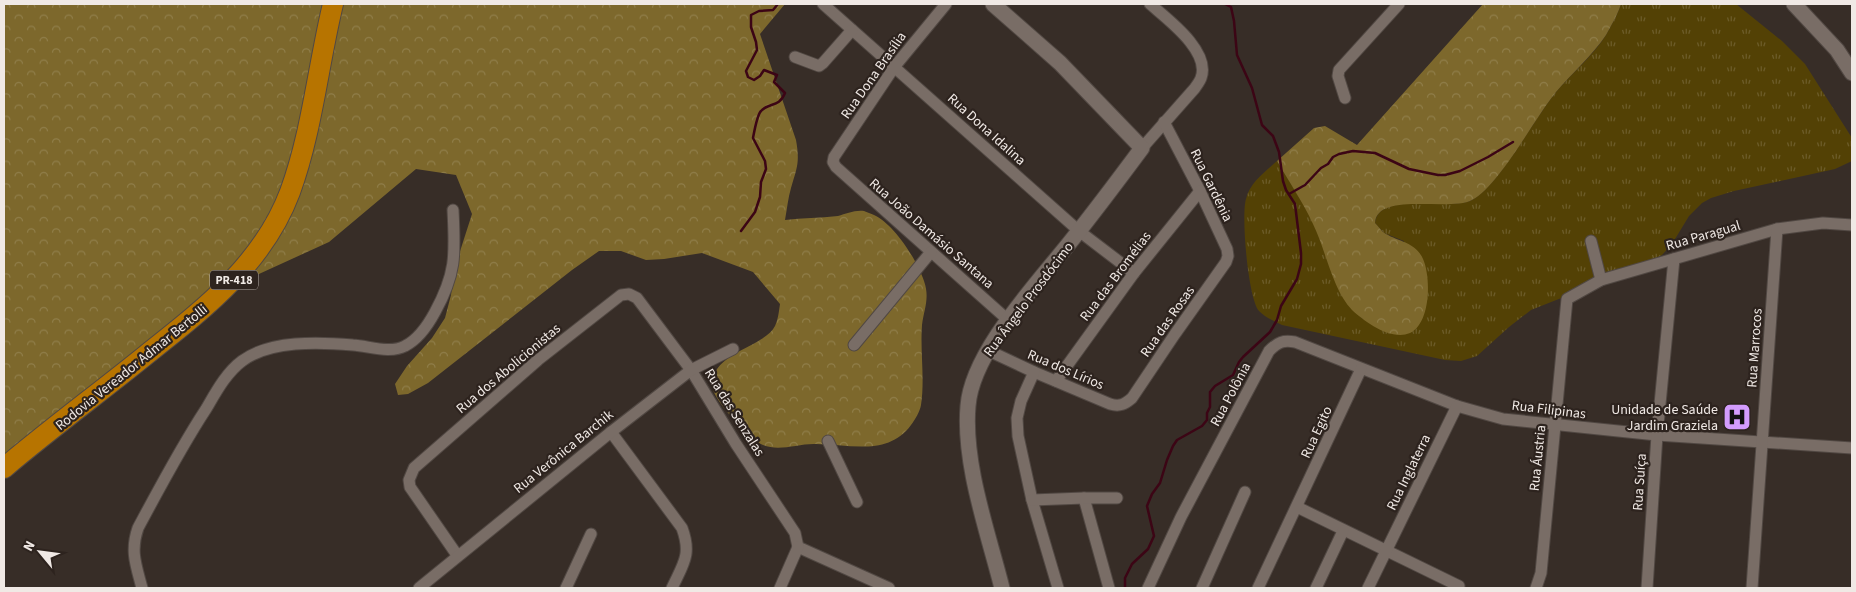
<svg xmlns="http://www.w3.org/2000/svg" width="1856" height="592" viewBox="0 0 1856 592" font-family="'Source Sans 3',sans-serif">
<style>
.grass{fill:url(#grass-tufts)}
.forest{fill:url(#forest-crowns)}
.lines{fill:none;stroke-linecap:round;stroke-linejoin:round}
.stream{stroke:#3c0515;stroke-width:2.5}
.street-casing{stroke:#514843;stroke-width:13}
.secondary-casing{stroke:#514843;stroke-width:17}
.highway-casing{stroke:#514843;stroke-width:22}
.street{stroke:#796d66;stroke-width:11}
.secondary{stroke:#796d66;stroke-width:15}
.highway{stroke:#b77400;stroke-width:20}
.labels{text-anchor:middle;stroke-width:4.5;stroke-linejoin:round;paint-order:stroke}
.shield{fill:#2d231e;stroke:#b6aea9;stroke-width:1}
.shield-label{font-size:12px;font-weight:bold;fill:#f0e9e5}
.street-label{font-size:14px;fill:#f0e9e5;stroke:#2d231e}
.poi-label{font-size:14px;fill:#f0e9e5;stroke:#2d231e;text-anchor:end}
</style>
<defs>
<pattern id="grass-tufts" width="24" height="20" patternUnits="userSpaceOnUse" patternTransform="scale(1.25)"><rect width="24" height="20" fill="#534105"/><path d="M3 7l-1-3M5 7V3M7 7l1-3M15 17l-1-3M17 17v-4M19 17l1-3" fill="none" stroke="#6c5c29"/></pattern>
<pattern id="forest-crowns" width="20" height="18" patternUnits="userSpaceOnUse" patternTransform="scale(1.25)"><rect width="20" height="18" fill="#7d682c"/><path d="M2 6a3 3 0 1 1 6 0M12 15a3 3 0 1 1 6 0" fill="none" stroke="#907e4a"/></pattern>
</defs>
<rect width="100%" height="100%" fill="#372d27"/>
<!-- grass -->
<path class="grass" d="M1621 4H1736L1782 41 1805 64 1852 138V161L1835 169 1734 191 1711 198 1702 203 1689 216 1672 244 1662 255 1642 266 1531 310 1509 327 1477 356 1461 361 1445 360 1282 325C1274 321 1266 318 1259 311 1248 298 1241 216 1246 199 1250 182 1265 172 1277 161 1289 182 1304 202 1314 224 1330 260 1332 292 1363 319L1404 241 1384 233 1375 223C1378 190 1452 211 1472 200 1499 185 1534 119 1556 92 1572 73 1593 56 1606 35 1611 26 1618 14 1621 4Z"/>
<!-- forest -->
<g class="forest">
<path d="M4 4H785L760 34 796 140C800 163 797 167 791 188 788 198 787 209 785 220 802 218 820 218 838 216 846 214 854 210 864 211 867 212 871 214 874 215 894 224 917 260 924 281 930 298 924 309 922 325 920 351 925 379 921 405 920 411 915 420 911 425 888 457 848 444 816 444 799 443 780 452 763 445 751 440 713 400 712 386 711 352 765 347 775 326 778 320 779 311 780 304L753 272 702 253 664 259 646 260 621 251H599L572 270 428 383 408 394 398 395 395 384 407 366 432 338 445 318 451 295 454 270 472 214 456 175 416 169 329 242 202 300 4 464Z"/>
<path d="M1483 4H1621C1618 14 1611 26 1606 35 1592 56 1572 73 1556 92 1534 119 1499 186 1472 200 1450 212 1377 191 1375 223 1378 226 1380 229 1383 232 1397 242 1415 241 1423 259 1431 277 1431 323 1410 333 1391 341 1365 322 1352 310 1332 289 1326 250 1313 224 1303 202 1289 182 1277 161L1314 128 1325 126 1357 145Z"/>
</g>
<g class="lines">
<!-- stream -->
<g class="stream">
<path d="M1289 194 1305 185 1321 168 1328 164 1333 157 1339 154 1353 151 1375 153 1409 169 1438 175H1445L1460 171 1488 157 1513 142"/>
<path d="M741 231 755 212 760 197 761 182 766 169 765 161 753 138C754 133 757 115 761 111 769 102 779 108 785 93L774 82 777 75 764 70 760 76 754 80 748 77 746 71 757 50 756 42 751 27V15L759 11 773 10 778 4"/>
<path d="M1125 588V578L1132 564 1148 549 1154 536 1147 506 1152 494 1160 483 1167 460 1173 446 1177 440 1202 426 1207 420V413L1210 407V392L1215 386 1233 375 1239 362 1243 357 1270 332 1277 320 1281 306 1297 279 1301 264V253L1295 204 1286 190 1283 181 1279 152 1273 136 1262 125 1252 88 1237 55 1234 21 1231 7 1225 4"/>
</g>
<defs>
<g id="street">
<path d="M823 4 1079 231 1134 273"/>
<path d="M946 4 895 66 834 157 833 162 836 167 1008 320"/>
<path d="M795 57 819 66 823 63 852 30"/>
<path d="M1345 98 1338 76 1339 70 1399 4"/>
<path d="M1142 148 1195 88C1197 85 1200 81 1201 78 1211 51 1167 19 1150 4"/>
<path d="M1591 241 1601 280"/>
<path d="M854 345 931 252"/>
<path d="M987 350 1034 372 1110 404C1120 407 1125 404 1132 398L1175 334 1226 262 1228 256 1227 249 1200 191 1164 122"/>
<path d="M1034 372 1021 401 1017 418 1018 436 1032 500 1058 588"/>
<path d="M1056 381 1134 273 1200 191"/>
<path d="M611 432 682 528C692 555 683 564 672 588"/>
<path d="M828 441 857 502"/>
<path d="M1084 498 1109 588"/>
<path d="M1032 500 1084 498H1117"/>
<path d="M1297 507 1459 586"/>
<path d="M798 547 889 588"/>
<path d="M457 555 410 487 409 480 414 468 538 360 621 295 629 294 637 298 691 370 736 444 795 533 798 547"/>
<path d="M142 588C136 565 130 551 138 528 160 487 181 447 206 409 216 392 226 373 242 361 270 340 319 342 353 345 369 346 390 354 405 346 419 339 428 325 435 312 457 272 455 253 453 210"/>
<path d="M419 588 611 432 691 370 733 349"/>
<path d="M566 588 591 534"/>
<path d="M780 588 798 547"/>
<path d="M1148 588 1181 517 1269 351C1278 342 1283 340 1295 342L1457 406 1503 419 1657 435 1852 448"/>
<path d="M1202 588 1245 492"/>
<path d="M1258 588 1361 369"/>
<path d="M1316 588 1343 531"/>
<path d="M1368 588 1457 406"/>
<path d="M1536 588 1541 573 1567 299 1601 280 1777 229 1823 223 1852 225"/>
<path d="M1647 588 1657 435 1674 259"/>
<path d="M1752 588 1777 229"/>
</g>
<g id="secondary">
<path d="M993 4 1060 63 1142 148C1119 179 1095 211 1071 241 1037 284 972 352 968 406 963 464 988 532 1002 588"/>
<path d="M1794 4 1837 50 1852 73"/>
</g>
<path id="highway" d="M4 468C50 429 99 393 146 355 204 309 263 264 290 192 312 132 318 66 333 4"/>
</defs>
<!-- street casing -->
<use href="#street" class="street-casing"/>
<!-- secondary casing -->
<use href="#secondary" class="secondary-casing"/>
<!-- highway casing -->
<use href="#highway" class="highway-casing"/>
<!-- street -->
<use href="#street" class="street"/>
<!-- secondary -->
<use href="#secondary" class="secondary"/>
<!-- highway -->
<use href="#highway" class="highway"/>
</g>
<!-- icons -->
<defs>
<symbol id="hospital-square" viewBox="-11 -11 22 22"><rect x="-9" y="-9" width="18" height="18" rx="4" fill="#d39cfd" stroke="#2d231e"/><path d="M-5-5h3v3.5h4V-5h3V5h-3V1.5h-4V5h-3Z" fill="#111"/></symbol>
</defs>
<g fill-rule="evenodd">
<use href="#hospital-square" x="1721" y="401" width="32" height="32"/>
</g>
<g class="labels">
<!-- shield labels -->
<rect class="shield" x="210" y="270.5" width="48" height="19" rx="4"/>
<g class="shield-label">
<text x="234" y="284">PR-418</text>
</g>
<!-- street labels -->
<g class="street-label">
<text transform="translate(873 75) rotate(-55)" y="5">Rua Dona Brasília</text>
<text transform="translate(987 129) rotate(42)" y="5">Rua Dona Idalina</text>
<text transform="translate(1212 185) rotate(64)" y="5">Rua Gardênia</text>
<text transform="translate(932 233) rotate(41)" y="5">Rua João Damásio Santana</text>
<text transform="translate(1703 235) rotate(-16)" y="5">Rua Paragual</text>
<text transform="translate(1115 276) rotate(-53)" y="5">Rua das Bromélias</text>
<text transform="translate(1028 299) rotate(-53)" y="5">Rua Ângelo Prosdócimo</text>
<text transform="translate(1167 321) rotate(-55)" y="5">Rua das Rosas</text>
<text transform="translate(1754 348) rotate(-86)" y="5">Rua Marrocos</text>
<text transform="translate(131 367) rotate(-39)" y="5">Rodovia Vereador Admar Bertolli</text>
<text transform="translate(508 368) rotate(-40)" y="5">Rua dos Abolicionistas</text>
<text transform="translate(1066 369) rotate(23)" y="5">Rua dos Lírios</text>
<text transform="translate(1230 394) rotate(-62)" y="5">Rua Polônia</text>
<text transform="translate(1549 409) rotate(7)" y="5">Rua Filipinas</text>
<text transform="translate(735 412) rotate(58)" y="5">Rua das Senzalas</text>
<text transform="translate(1316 432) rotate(-65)" y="5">Rua Egito</text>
<text transform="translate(563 451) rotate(-39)" y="5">Rua Verônica Barchik</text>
<text transform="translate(1537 458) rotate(-84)" y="5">Rua Áustria</text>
<text transform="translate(1408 472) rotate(-64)" y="5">Rua Inglaterra</text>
<text transform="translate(1639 482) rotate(-86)" y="5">Rua Suíça</text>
</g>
<!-- poi labels -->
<g class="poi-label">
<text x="1718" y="414">Unidade de Saúde<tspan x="1718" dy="16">Jardim Graziela</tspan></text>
</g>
</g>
<!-- border -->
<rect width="1856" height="592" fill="none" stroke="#f0e9e5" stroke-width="10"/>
<!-- north arrow -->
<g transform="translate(40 552) rotate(299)" stroke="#2d231e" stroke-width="4" paint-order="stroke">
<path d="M0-4L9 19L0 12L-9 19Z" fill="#f0e9e5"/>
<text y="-8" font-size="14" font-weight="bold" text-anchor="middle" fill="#f0e9e5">N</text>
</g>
</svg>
